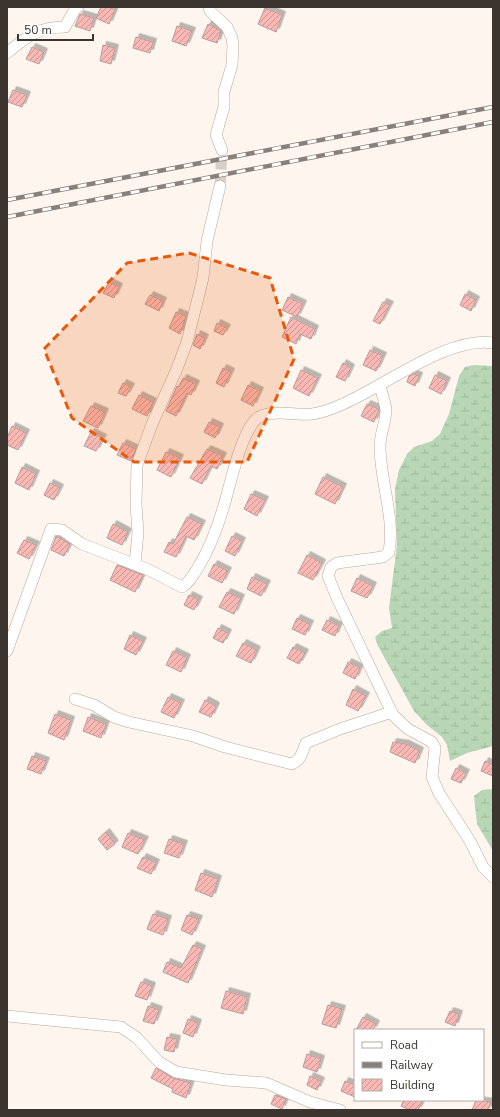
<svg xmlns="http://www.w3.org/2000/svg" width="500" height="1117" viewBox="0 0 500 1117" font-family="'Nunito Sans',sans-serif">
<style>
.wetland{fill:url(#wetland-marsh)}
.building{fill:url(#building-hatch);stroke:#b79c9a;filter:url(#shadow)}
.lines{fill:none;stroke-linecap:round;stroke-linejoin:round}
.minor-tunnel{stroke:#d6cec8;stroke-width:11;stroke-dasharray:11 5.5;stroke-linecap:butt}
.minor-casing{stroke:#bba899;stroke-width:12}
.minor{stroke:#fff;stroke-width:11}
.rail-casing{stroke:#88807a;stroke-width:4.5}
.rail{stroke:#fff;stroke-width:3;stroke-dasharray:9;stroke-linecap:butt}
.marked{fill:#e8590c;fill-opacity:0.2;stroke:#e8590c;stroke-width:3;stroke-dasharray:8 5;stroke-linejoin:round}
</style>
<defs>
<pattern id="wetland-marsh" width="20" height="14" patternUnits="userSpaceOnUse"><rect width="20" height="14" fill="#b7d6b5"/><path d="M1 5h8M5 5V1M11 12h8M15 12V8" fill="none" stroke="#9eb89c"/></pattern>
<pattern id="building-hatch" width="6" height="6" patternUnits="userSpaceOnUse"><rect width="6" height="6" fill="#fab8b4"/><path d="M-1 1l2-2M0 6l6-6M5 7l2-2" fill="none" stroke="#cc9693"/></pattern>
<filter id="shadow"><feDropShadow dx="3.5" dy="-3.5" stdDeviation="0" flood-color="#0004"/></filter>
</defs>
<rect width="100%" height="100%" fill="#fdf5ee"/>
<!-- wetland -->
<g class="wetland">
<path d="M474 365 492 366 493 368V746L467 753 450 761 447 745 442 737 427 725 414 711 378 646 375 637 382 631 392 628 389 608 397 545 395 489 399 470 407 454 414 447 432 441 440 434 449 414 459 376 465 367Z"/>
<path d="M493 789V851L477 824 474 796 482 790Z"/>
</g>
<!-- building -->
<g class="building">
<path d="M101 7H108L115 10 109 24 96 18Z"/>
<path d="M265 8 282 15 276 32 258 24Z"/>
<path d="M80 14 94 18 90 31 75 26Z"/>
<path d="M208 24 221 31 217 43 202 38Z"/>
<path d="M177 26 192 31 186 46 172 41Z"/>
<path d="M136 37 153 42 150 53 133 48Z"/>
<path d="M103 45 115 48 111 64 100 61Z"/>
<path d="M32 47 44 52 39 64 26 59Z"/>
<path d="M13 90 27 95 22 107 8 102Z"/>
<path d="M109 282 119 287 114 298 103 293Z"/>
<path d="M465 294 476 300 471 311 460 305Z"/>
<path d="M150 295 163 301 159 311 145 304Z"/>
<path d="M288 297 303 304 297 317 282 310Z"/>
<path d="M383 302 390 305 380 324 373 321Z"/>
<path d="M176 312 186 316 180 334 169 328Z"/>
<path d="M291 317 315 329 311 339 300 334 296 344 282 337Z"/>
<path d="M217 323 227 328 223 335 214 331Z"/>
<path d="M197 334 205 338 200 349 193 345Z"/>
<path d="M370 350 383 356 376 371 363 365Z"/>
<path d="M343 363 351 368 345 381 336 377Z"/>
<path d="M223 368 231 372 224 387 216 383Z"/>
<path d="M301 370 318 378 309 396 293 388Z"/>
<path d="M414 374 419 376 415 386 407 382 409 376Z"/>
<path d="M435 375 447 381 441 394 429 388Z"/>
<path d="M183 378 196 384 191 395 187 393 176 416 166 411 177 386 179 387Z"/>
<path d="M123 383 131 387 126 396 118 393Z"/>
<path d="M248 385 260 391 253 406 241 400Z"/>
<path d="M139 395 153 402 147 416 132 409Z"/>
<path d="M367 404 379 409 374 422 361 416Z"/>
<path d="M91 406 105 412 98 428 83 421Z"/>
<path d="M209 422 220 427 215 438 204 432Z"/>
<path d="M12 426 26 433 18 450 7 445V438Z"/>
<path d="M91 432 103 438 96 451 84 446Z"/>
<path d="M123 443 136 449 131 461 117 455Z"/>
<path d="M207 449 223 456 217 469 211 466 202 484 190 478Z"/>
<path d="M166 452 180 458 171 477 157 470Z"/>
<path d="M22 467 36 474 29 490 15 483Z"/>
<path d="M323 477 343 487 335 504 315 494Z"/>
<path d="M50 483 60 488 54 500 44 495Z"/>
<path d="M251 494 265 500 257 516 244 509Z"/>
<path d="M187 517 202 524 194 540 186 536 176 557 164 552 169 542 173 544Z"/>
<path d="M113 524 128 532 122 545 107 538Z"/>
<path d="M56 536 70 544 64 556 51 550Z"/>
<path d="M232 536 242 541 235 556 225 551Z"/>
<path d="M24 540 36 545 29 559 17 553Z"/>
<path d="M307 555 322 563 313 580 298 573Z"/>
<path d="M214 564 228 571 222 583 208 576Z"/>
<path d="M117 565 143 575 135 592 110 580Z"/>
<path d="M252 577 267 584 261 596 247 589Z"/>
<path d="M357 578 373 586 367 598 351 591Z"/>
<path d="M227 592 241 598 234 614 219 607Z"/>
<path d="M189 595 199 600 194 610 184 605Z"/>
<path d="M297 618 310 624 305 635 292 629Z"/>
<path d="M327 620 339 626 335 636 322 630Z"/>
<path d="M218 628 228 633 223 643 213 638Z"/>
<path d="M130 635 143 641 136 655 124 649Z"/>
<path d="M243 643 257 650 251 663 236 656Z"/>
<path d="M293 647 305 653 299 664 287 658Z"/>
<path d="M173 651 187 658 181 672 166 665Z"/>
<path d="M348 662 360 668 355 679 343 673Z"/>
<path d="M353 689 366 696 358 711 346 705Z"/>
<path d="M168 697 181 703 174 718 161 712Z"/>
<path d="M205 700 216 706 211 717 199 712Z"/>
<path d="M55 714 71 720 64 740 48 733Z"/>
<path d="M88 717 106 724 101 738 83 731Z"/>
<path d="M393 742 406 744 420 751 415 763 390 752Z"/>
<path d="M32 756 46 761 41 774 27 769Z"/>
<path d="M485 761 493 765V776L481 771Z"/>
<path d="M456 768 466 773 461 783 451 779Z"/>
<path d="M106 832 115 844 107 850 98 839Z"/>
<path d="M128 833 145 840 138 854 122 847Z"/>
<path d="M169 839 184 844 179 858 164 853Z"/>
<path d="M143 857 156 863 151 874 137 868Z"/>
<path d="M201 873 218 879 212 897 195 890Z"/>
<path d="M153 914 168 919 163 935 147 929Z"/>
<path d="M187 915 199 919 192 935 181 930Z"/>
<path d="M193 945 202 949 188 983 163 972 167 962 181 968Z"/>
<path d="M141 982 152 986 147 1000 135 996Z"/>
<path d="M226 991 247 997 243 1014 221 1008Z"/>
<path d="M328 1005 342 1009 336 1028 322 1024Z"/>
<path d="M148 1006 159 1010 154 1024 143 1021Z"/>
<path d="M450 1011 459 1014 455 1026 445 1022Z"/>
<path d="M363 1017 376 1024 373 1030H356Z"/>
<path d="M188 1019 198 1023 193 1037 183 1033Z"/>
<path d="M167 1037 177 1039 174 1052 164 1050Z"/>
<path d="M307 1054 321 1059 317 1072 303 1067Z"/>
<path d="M156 1068 173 1078 191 1083 186 1098 172 1092 173 1089 151 1078Z"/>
<path d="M310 1076 321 1081 317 1090 307 1085Z"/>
<path d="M345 1081 355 1085V1097L341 1091Z"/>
<path d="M275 1095 286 1099 282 1109 271 1104Z"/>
<path d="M404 1100H423L418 1110H410L401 1106Z"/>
<path d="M476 1100 491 1102 488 1110H472Z"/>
</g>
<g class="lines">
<!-- minor-tunnel -->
<path class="minor-tunnel" d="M220 186 222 150"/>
<defs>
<g id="minor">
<path d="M209 7 210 11 227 27 232 38 233 46 232 65 224 92V107L216 135 222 150"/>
<path d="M7 53C27 36 39 27 65 27L75 9 78 7"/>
<path d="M380 386C382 394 385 402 386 410 386 423 379 436 380 449 381 484 395 518 389 552L383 557 337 563 331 567 328 576 337 598 393 715 408 729 432 742 435 748 432 777 439 793 470 841 483 867 493 877"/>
<path d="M135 564 138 533 136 504 137 465 152 424 176 371 187 342 203 278 207 241 220 186"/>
<path d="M7 651 51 529 62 530 82 544 149 570 182 587C190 582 194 574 199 566 214 541 222 515 229 487 235 466 240 443 252 424 263 406 294 416 312 414 322 413 334 408 343 404 385 386 448 336 493 343"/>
<path d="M75 699 94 705 114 717 129 722 193 736 225 747 292 764C301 760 302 753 306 743L340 729 392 712"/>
<path d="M7 1016 121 1027 137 1038 159 1062 176 1072 226 1080 266 1083 310 1102 340 1110"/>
</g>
</defs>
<!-- minor casing -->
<use href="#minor" class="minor-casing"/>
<!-- minor -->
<use href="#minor" class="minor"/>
<defs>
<g id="rail">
<path d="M7 200 493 107"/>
<path d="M7 217 493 122"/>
</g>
</defs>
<!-- rail casing -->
<use href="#rail" class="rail-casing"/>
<!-- rail -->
<use href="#rail" class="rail"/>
</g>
<!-- marked area -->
<path class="marked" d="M189 253 270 278 294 359 247 462H134L72 418 44 349 127 263Z"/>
<!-- border -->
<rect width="500" height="1117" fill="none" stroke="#3c342e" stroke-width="16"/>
<!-- legend -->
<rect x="354" y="1029" width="130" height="72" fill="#ffffff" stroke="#b1aeab"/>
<rect x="362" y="1042" width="20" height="6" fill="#ffffff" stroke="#b1aeab"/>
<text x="390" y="1049" font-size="12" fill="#3c342e">Road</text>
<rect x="362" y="1062" width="20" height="6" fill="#88807a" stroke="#b1aeab"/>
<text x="390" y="1069" font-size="12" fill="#3c342e">Railway</text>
<rect x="362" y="1079" width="20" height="12" fill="url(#building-hatch)" stroke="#b1aeab"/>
<text x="390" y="1089" font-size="12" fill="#3c342e">Building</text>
<!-- scale -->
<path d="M18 34v6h75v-6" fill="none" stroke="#3c342e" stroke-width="2"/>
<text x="24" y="34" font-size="12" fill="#3c342e" stroke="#ffffff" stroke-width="3" paint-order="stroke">50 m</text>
</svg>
